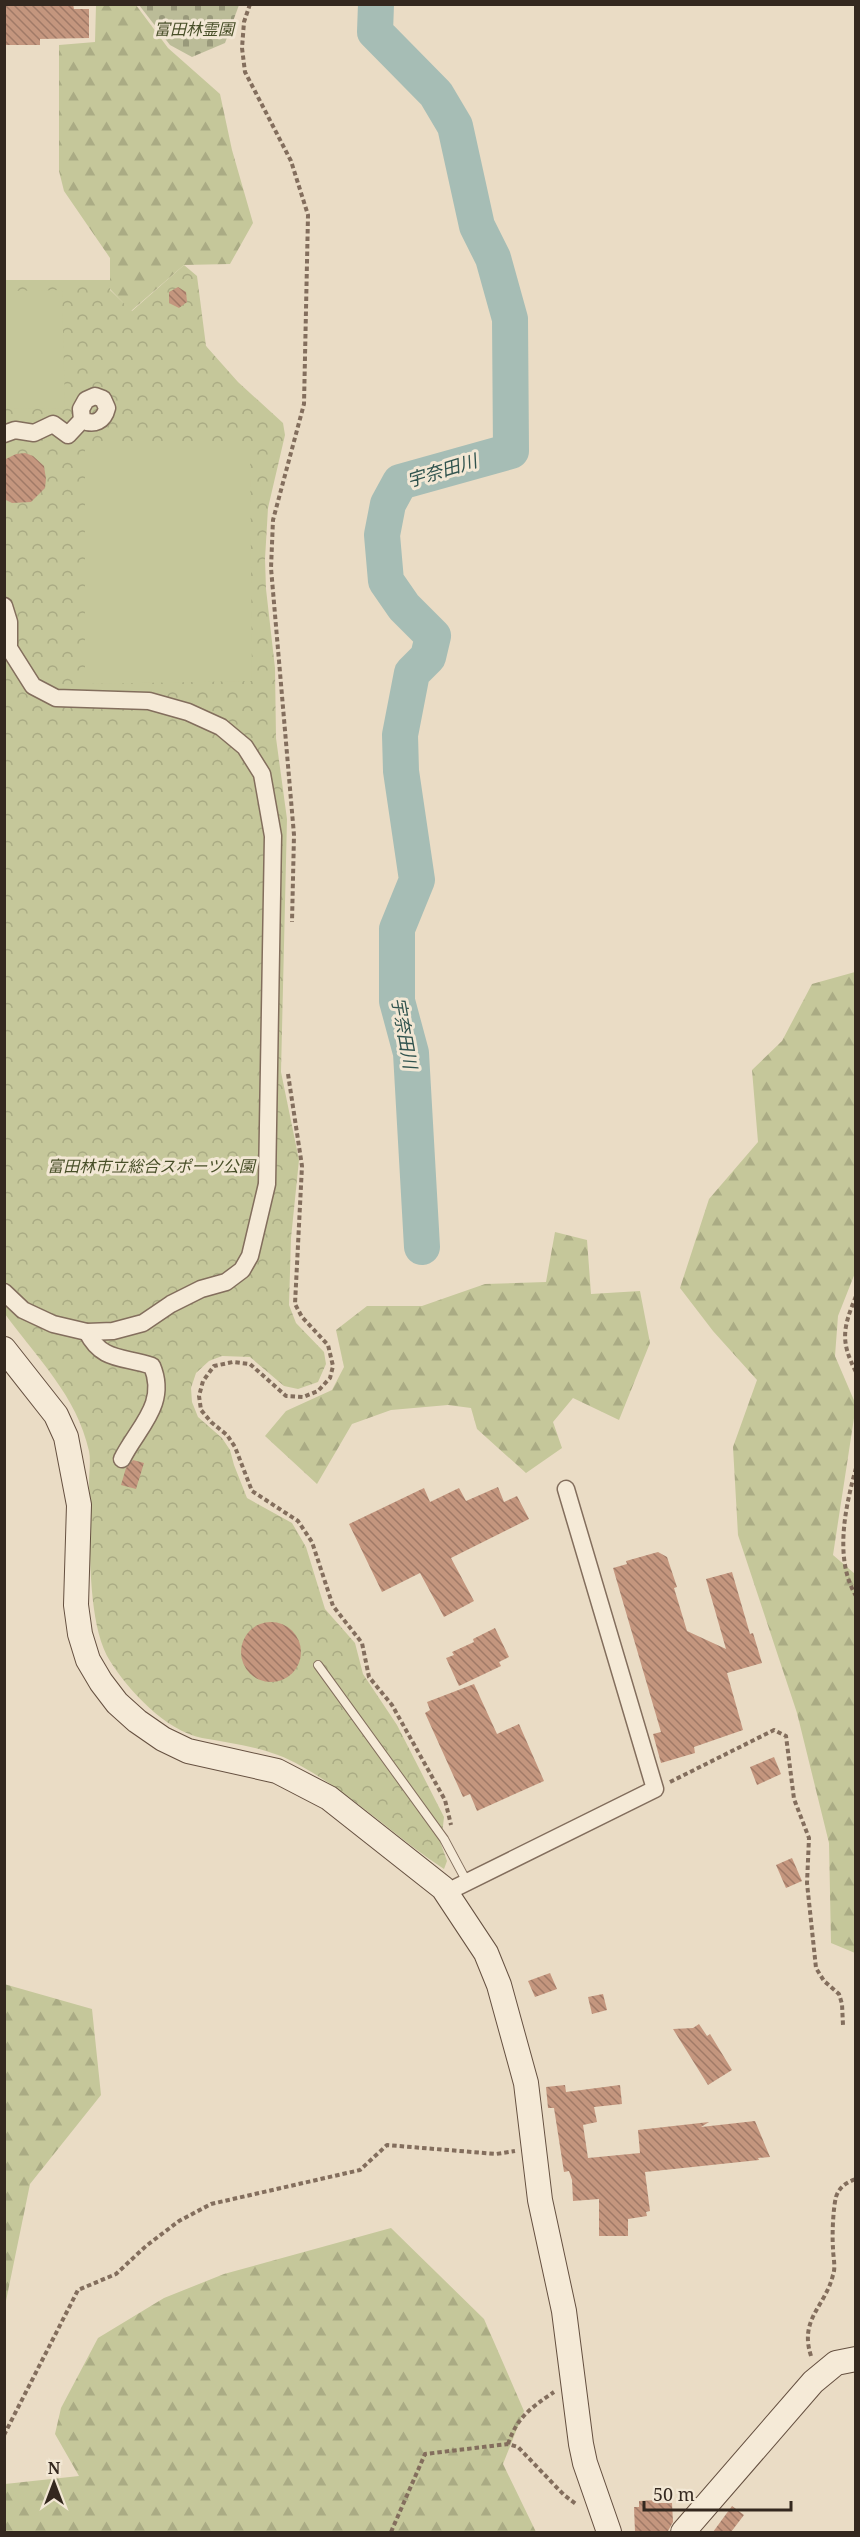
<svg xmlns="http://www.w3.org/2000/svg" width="860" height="2537" viewBox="0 0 860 2537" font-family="'Noto Serif','Noto Sans JP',serif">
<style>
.forest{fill:url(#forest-firs)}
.cemetery{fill:url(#cemetery-stones)}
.park{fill:url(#park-crowns)}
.pitch{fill:#c5c79a}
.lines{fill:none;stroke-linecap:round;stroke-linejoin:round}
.river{stroke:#a6bdb5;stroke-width:36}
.building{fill:url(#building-back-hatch)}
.lane-casing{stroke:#836e5d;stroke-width:10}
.street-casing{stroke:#836e5d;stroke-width:19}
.secondary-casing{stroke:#655040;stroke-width:26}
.path{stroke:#836e5d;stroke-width:4;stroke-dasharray:4.5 3;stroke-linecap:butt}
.lane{stroke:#f5ead7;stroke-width:8}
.street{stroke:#f5ead7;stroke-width:16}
.secondary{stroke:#f5ead7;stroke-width:24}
.labels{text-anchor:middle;stroke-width:6;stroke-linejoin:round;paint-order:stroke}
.park-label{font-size:16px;font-style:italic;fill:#484f28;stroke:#f2e7d4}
.water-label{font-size:18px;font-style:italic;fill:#30534e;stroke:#f2e7d4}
</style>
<defs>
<pattern id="forest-firs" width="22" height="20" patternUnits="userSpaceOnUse" patternTransform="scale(1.5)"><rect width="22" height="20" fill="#c5c79a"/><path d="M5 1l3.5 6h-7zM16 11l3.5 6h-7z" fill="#aaab84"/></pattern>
<pattern id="cemetery-stones" width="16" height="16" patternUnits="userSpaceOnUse" patternTransform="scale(1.5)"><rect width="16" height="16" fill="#bbbc98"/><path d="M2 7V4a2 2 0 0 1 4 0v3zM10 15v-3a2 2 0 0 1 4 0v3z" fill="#99997b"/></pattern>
<pattern id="park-crowns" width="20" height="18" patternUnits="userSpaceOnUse" patternTransform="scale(1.5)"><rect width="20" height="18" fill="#c5c79a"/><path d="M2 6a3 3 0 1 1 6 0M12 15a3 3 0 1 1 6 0" fill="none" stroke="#aaab84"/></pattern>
<pattern id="building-back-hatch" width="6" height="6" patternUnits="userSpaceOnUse" patternTransform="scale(1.5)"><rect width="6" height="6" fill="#c4967e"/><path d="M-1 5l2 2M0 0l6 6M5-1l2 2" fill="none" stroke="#a07a67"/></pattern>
</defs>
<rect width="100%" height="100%" fill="#eadcc5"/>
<!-- forest -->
<g class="forest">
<path d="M96 5H136L168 48 220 94 232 150 253 223 230 264 184 265 131 311 110 289V258L64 191 59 171V45L95 42Z"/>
<path d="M855 972V1273L838 1316 835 1356 856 1405 833 1555 855 1574V1953L831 1943 829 1843 797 1713 738 1535 733 1447 757 1380 713 1331 680 1288 709 1199 758 1142 752 1070 782 1041 812 984Z"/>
<path d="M555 1232 587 1240 591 1294 640 1291 650 1343 619 1420 573 1398 553 1422 562 1448 526 1473 477 1429 471 1408 448 1405 391 1410 352 1424 317 1484 265 1436 286 1411 332 1390 344 1367 336 1330 367 1306H422L485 1284 546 1282Z"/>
<path d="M4 1984 92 2009 101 2095 30 2184 6 2301Z"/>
<path d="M391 2228 484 2319 524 2411 503 2464 536 2532H5V2484L79 2476 55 2434 61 2408 98 2338 164 2298 224 2274Z"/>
</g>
<!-- cemetery -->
<path class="cemetery" d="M139 5H239L225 43 192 57 170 45Z"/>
<!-- park -->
<path class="park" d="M184 265 197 276 206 346 238 382 283 423 285 435 268 508 265 559 266 589 275 668 276 738 287 819 281 1072 299 1160 291 1238 289 1305 296 1323 324 1352 326 1364 318 1382 298 1389 284 1386 250 1357 222 1356 209 1361 196 1373 191 1388 192 1402 198 1417 222 1438 230 1450 234 1465 247 1498 292 1523 306 1547 325 1609 355 1643 363 1674 397 1725 444 1817 441 1844 447 1861 444 1869C395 1837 352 1794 301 1766 270 1748 236 1744 202 1738 166 1731 128 1690 110 1661 85 1621 91 1531 89 1483 89 1472 91 1461 89 1451 77 1396 37 1358 5 1314L4 280H110V290L132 311Z"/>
<!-- pitch -->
<g class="pitch">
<path d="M62 290 65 409 5 408V291Z"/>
<path d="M85 446H250L252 681 85 684Z"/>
</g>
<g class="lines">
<!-- river -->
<path class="river" d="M376 4 375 32 436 94 455 126 477 226 493 258 510 319 511 451 400 482 388 504 382 535 386 581 404 607 433 636 428 657 412 673 400 735 401 771 417 880 397 929V1001L411 1053 422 1247"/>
</g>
<!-- building -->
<g class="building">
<path d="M4 4H73L74 9H89V38L40 39V45H4Z"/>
<path d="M178 287 186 292 187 302 179 308 169 303V292Z"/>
<path d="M25 453 33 456 44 466 46 479 45 488 31 502 12 503 4 499V460L16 454Z"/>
<path d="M133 1460 144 1463 136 1489 121 1485 126 1468Z"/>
<path d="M498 1487 504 1502 517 1496 529 1519 451 1558 474 1601 444 1617 420 1573 382 1592 349 1524 424 1488 430 1502 459 1488 466 1501Z"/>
<path d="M658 1552 667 1557 677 1587 674 1588 687 1631 726 1649 706 1579 732 1572 750 1634 753 1633 762 1663 727 1673 743 1730 694 1747 695 1753 661 1763 653 1734 661 1732 613 1568 627 1564 626 1561Z"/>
<circle cx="271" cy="1652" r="30"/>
<path d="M495 1628 509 1657 499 1662 501 1666 459 1686 446 1658 454 1655 452 1652 474 1642 473 1639Z"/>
<path d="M474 1684 497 1734 519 1724 544 1781 477 1811 470 1794 463 1797 425 1713 430 1710 427 1702Z"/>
<path d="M774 1757 781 1774 757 1785 750 1767Z"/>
<path d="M792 1858 802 1881 786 1888 776 1865Z"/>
<path d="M550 1973 557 1989 535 1997 528 1981Z"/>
<path d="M603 1994 607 2010 592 2014 588 1997Z"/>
<path d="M699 2024 707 2036 710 2034 732 2070 708 2085 673 2029 693 2028Z"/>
<path d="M565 2085 566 2092 620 2085 622 2104 594 2107 597 2122 583 2125 588 2158 640 2153 638 2130 709 2122 701 2127 755 2121 770 2157 758 2158 759 2160 645 2172 650 2211 646 2212 647 2216 628 2219V2236H599V2199L573 2201 572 2180 569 2171 564 2172 554 2108H548L546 2087Z"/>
<path d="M657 2500V2503H672L673 2522 668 2531 635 2532 634 2507H639V2501Z"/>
<path d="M732 2506 744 2515 731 2532H713Z"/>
</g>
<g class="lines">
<defs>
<path id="lane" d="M318 1665 444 1839 467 1882"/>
<g id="street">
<path d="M4 434 15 430 34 433 53 424 68 435 82 420 81 409 86 400 95 396 103 399 107 408C104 421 94 426 82 420"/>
<path d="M4 606 9 622V648L33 686 56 698 149 701 188 712 221 727 245 747 262 774 273 836 267 1184 250 1256 242 1270 226 1282 201 1289 171 1304 143 1323 113 1331 87 1332 53 1324 23 1310 4 1292"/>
<path d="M87 1332C102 1362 123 1356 152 1366 168 1404 138 1427 122 1459"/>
<path d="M447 1892 655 1789 566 1489"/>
</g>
<g id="secondary">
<path d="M4 1349 56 1415 66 1437 79 1505 76 1605 80 1634 88 1660 101 1682 117 1703 137 1721 163 1739 188 1751 277 1771 329 1798 443 1888 486 1953 499 1985 526 2083 540 2200 564 2311 581 2444 585 2463 609 2532"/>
<path d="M683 2532 813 2382 836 2363 856 2359"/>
</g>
</defs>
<!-- lane casing -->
<use href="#lane" class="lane-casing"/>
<!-- street casing -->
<use href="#street" class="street-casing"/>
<!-- secondary casing -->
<use href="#secondary" class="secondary-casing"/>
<!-- path -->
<g class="path">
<path d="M250 4 244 22 242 48 245 72 291 161 308 215 304 404 273 520 271 568 294 835 292 922"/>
<path d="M288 1074 302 1166 295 1304 302 1317 328 1345 333 1366 330 1378 318 1391 303 1397 286 1396 250 1364 233 1362 214 1366 203 1381 199 1396 201 1410 211 1422 227 1435 235 1447 252 1491 298 1521 312 1542 333 1606 362 1643 369 1677 392 1705 445 1800 451 1825"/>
<path d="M856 1296C843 1328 840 1341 856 1372"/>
<path d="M856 1468C845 1508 834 1559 856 1596"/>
<path d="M670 1782 774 1730 786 1736 794 1799 809 1838 807 1883 816 1968 824 1981 839 1994 842 2004 843 2025"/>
<path d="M811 2356C799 2319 825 2307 833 2275 836 2267 833 2257 833 2248 832 2235 833 2209 836 2197 839 2187 847 2182 856 2179"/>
<path d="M4 2435 78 2290 116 2274 146 2246 179 2221 211 2204 360 2170 387 2145 496 2154 515 2151"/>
<path d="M508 2444C517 2417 532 2407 554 2392"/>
<path d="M391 2532 425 2454 508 2444 518 2447 564 2495 576 2504"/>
</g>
<!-- lane -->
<use href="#lane" class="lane"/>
<!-- street -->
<use href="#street" class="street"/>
<!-- secondary -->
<use href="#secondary" class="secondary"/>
</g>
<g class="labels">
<!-- park labels -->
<g class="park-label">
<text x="194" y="35">富田林霊園</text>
<text x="151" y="1172">富田林市立総合スポーツ公園</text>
</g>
<!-- water labels -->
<g class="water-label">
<text transform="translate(442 471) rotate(-17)" y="6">宇奈田川</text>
<text transform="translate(404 1033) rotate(80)" y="6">宇奈田川</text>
</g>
</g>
<!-- border -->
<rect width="860" height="2537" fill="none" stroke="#34281f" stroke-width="12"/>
<!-- north arrow -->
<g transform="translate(54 2483)" stroke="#f2e7d4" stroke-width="4.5" paint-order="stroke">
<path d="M0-4.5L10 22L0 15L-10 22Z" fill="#34281f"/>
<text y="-9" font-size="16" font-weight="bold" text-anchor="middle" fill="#34281f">N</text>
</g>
<!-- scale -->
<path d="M644 2501v9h147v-9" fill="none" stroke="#34281f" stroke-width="3"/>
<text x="653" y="2501" font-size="18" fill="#34281f" stroke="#f2e7d4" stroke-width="4.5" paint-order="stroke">50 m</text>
</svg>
